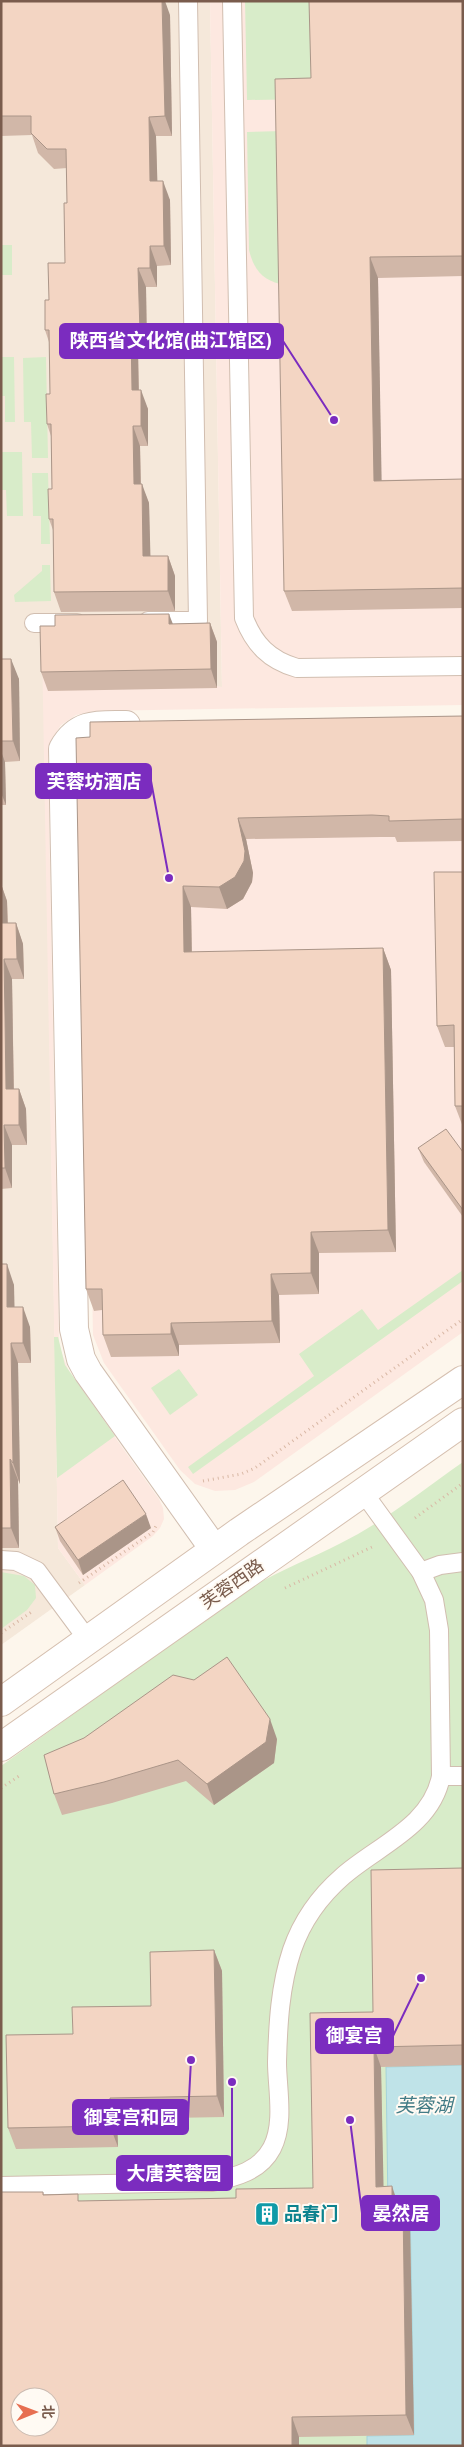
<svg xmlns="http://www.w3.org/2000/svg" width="464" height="2447" viewBox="0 0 464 2447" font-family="'Public Sans','Noto Sans SC',sans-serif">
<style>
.residential{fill:#f5e8da}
.commercial{fill:#fde8e0}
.green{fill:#d8ecc9;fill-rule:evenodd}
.water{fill:#bfe3e8;stroke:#a5d3da}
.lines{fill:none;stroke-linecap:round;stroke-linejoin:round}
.service-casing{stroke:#d1beb0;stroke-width:20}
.minor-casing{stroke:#d1beb0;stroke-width:30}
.secondary-casing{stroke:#d6c0b0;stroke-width:30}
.path{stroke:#d9b8a5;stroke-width:3;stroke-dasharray:1 4;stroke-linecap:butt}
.service{stroke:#fff;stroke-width:18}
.minor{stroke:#fff;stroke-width:28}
.secondary{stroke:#fff;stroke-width:28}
.wall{fill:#d1b7a8}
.shaded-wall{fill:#aa9588}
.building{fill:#f3d5c3;stroke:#aa9588;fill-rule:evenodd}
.labels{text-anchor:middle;stroke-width:4;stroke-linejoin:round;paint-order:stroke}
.street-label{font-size:18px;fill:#7a5c4d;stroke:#fffaf3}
.culture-label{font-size:18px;font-weight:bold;fill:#0d838f;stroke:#fffaf3;text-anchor:start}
.water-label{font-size:19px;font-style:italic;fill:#437c86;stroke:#fffaf3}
.leader{fill:none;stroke:#7b2cbf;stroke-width:2}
.callout-dot{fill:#7b2cbf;stroke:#fffaf3;stroke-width:2}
.callout{fill:#7b2cbf;stroke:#7b2cbf;stroke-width:2}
.callout-label{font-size:19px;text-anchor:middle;font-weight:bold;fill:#fff}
</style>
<rect width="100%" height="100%" fill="#fdf6ec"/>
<!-- residential -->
<path class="residential" d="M1 1H210L222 688 43 645 58 1548 85 1585 1 1645Z"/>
<!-- commercial -->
<g class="commercial">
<path d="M210 1H463V705L94 711 76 715 61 725 51 740 48 759 59 1346 70 1374 159 1499 163 1508 164 1519 160 1528 153 1536 85 1585 58 1548 42 645 222 687Z"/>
<path d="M463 734V1332L254 1482 235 1490 215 1491 195 1484 180 1470 104 1363 93 1335 82 753Z"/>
</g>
<!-- green -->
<g class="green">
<path d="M245 1H317L372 98 247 100Z"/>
<path d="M283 131 286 285C264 282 254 271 249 250L247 132Z"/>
<rect x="1" y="245" width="11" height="30"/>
<path d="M1 357H14L15 422H5V396H1Z"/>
<path d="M46 357 48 458H32L31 422H24L23 358Z"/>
<path d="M1 452H22L23 516H7L6 490H1Z"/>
<path d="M32 473H48L50 544H41V516H33Z"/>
<path d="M42 565H50L51 601 15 602 14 595 42 571Z"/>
<path d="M463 1270V1281L193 1474 188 1467 314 1376 299 1354 362 1309 378 1330Z"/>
<path d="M54 1337H58L65 1365 115 1436 57 1478Z"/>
<path d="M179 1369 198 1395 170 1415 151 1388Z"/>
<path d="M463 1462V2446H1V1766L248 1589C278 1571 310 1559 341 1543 385 1521 423 1490 463 1462ZM20 2397H50V2427H20Z"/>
<path d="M1 1572 24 1576 35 1585 36 1598 27 1610 1 1629Z"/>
</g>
<!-- water -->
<path class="water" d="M463 2065V2446H367V2436L414 2435 410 2207H388L386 2067Z"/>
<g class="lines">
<defs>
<g id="service">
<path d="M232 1 244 618C254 644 269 660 297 668L463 666"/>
<path d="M148 621H198L188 1"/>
<path d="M34 623H77"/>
<path d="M1 1560 16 1561 37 1571 88 1640"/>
<path d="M421 1572 440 1565 463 1562"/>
<path d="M441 1776H463"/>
<path d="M1 2186 212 2182C236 2177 260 2171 272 2148 285 2123 277 2088 277 2062 278 2024 280 1986 292 1950 302 1921 320 1896 343 1876 377 1846 432 1826 441 1776L439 1630 434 1600 421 1572 363 1492"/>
</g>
<path id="minor" d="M126 725C99 725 78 722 63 749L74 1329 81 1359 88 1372 214 1549"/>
<g id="secondary">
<path d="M1 1702 239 1532 463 1380"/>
<path d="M1 1747 463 1422"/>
</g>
</defs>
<!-- service casing -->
<use href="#service" class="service-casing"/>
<!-- minor casing -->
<use href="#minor" class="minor-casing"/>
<!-- secondary casing -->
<use href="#secondary" class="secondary-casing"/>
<!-- path -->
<g class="path">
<path d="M203 1481 241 1474 255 1468 463 1319"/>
<path d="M415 1518 463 1483"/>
<path d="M79 1583 153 1532 157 1524"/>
<path d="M285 1588 372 1547"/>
<path d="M1 1633 33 1611"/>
<path d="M1 1788 19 1776"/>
</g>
<!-- service -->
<use href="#service" class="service"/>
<!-- minor -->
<use href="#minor" class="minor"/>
<!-- secondary -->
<use href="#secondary" class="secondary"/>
</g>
<!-- wall -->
<g class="wall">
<path d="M1 1 170 15 172 136H156L157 181 170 200 171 265 157 266V287H146L147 352H138L139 390 148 409V446H140L141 484 149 503 150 556H168L175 576V611L61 612 54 592 53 530 49 519 52 489 51 436 47 424 50 394 49 342 45 330 49 300 65 263 67 203V168L54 169 38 153 32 135 1 136Z"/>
<path d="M463 1V276L378 278 381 480 463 479V608L292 611 284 591 311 78Z"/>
<path d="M210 623 217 642V688L48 691 41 672 173 624Z"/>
<path d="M1 659 19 679 20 761 5 762 6 805H1Z"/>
<path d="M463 716V841L397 842 395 837H380L246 839 253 873 252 882 243 899 227 909 191 907 192 952 383 948 391 970 396 1252 319 1253V1294L279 1295 280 1343 179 1345V1356L111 1357 103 1335 102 1310 94 1311 86 1289 90 737Z"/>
<path d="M463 872V1127L455 1106 454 1047H445L437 1026Z"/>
<path d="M1 884 7 901 8 923H16L23 944 24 979H12L13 1038 14 1089H19L26 1109 27 1145H12V1188L1 1189Z"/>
<path d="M418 1148 463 1152V1217L424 1162Z"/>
<path d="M1 1264 14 1285V1307L30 1327 31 1363H18L20 1484 18 1480 19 1548H1Z"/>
<path d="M55 1527 151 1528 83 1575 60 1541Z"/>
<path d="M277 1739 274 1763 214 1805 186 1781 112 1803 62 1815 54 1794 44 1755Z"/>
<path d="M463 1868V2065L381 2067 383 2187 398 2205H403L410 2225 414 2435 299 2437 1 2446 43 2192 44 2195 81 2201 236 2198 313 2188 373 2012Z"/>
<path d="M214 1950 222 1971 224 2117 117 2119 118 2147 16 2149 8 2128 73 2034 151 2006Z"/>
</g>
<!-- shaded-wall -->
<g class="shaded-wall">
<path d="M162 1H165L170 15 172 136 165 116Z"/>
<path d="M149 117 156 136 158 201 150 181Z"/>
<path d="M163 181 170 200 171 265 164 246Z"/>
<path d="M150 246 157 266V287L150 268Z"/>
<path d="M370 257 378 278 382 501 374 481Z"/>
<path d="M138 268 146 287 147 352 140 332Z"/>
<path d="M131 332 138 352 139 409 132 390Z"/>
<path d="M141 390 148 409V446L141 426Z"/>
<path d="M133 426 140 446 141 504 134 484Z"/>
<path d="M142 484 149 503 151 576 143 556Z"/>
<path d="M168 556 175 576V611L168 591Z"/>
<path d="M169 614 176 632 169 624Z"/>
<path d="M210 623 217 642V688L211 669Z"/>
<path d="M11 659 19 679 20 761 13 741Z"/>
<path d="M1 751 5 762 6 805 1 793Z"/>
<path d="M238 818 246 839 253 873 252 882 243 899 227 909 219 887Z"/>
<path d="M1 884 7 901 8 944 1 925Z"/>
<path d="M183 886 191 907 192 973 184 952Z"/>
<path d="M16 923 23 944 24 979 17 959Z"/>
<path d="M383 948 391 970 396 1252 388 1230Z"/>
<path d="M4 959 12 979 14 1110 6 1089Z"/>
<path d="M19 1089 26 1109 27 1145 19 1125Z"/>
<path d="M4 1125 12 1145V1188L5 1168Z"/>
<path d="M311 1232 319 1253V1294L311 1273Z"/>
<path d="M7 1264 14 1285 15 1327 7 1307Z"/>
<path d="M271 1274 279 1295 280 1343 272 1321Z"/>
<path d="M23 1307 30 1327 31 1363 23 1343Z"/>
<path d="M171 1323 179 1345V1356L171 1334Z"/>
<path d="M11 1343 18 1363 20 1484 13 1463Z"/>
<path d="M10 1459 18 1480 19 1548 11 1528Z"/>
<path d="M146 1514 151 1528 83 1575 78 1560Z"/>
<path d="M270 1719 277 1739 274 1763 214 1805 207 1784Z"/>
<path d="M214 1950 222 1971 224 2117 217 2096Z"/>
<path d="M374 2047 381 2067 384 2207 376 2187Z"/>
<path d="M110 2098 117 2119 118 2147 110 2126Z"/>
<path d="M392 2186 399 2207 392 2205Z"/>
<path d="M403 2205 410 2225 414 2435 406 2415Z"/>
<path d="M292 2417 299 2437V2446H292Z"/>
</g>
<!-- building -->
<g class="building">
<path d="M1 1H162L165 116 149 117 150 181H163L164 246H150V268H138L140 332H131L132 390H141V426H133L134 484H142L143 556H168V591L54 592 53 519H49L48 489H52L51 424H47L46 394H50L49 330H45V300H49L48 263H65L64 203H67L66 149H47L31 133V116H1Z"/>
<path d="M309 1H463V256L370 257 374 481 463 479V588L284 591 275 79 311 78Z"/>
<path d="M169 614V624L210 623 211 669 41 672 40 626H55V615Z"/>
<path d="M1 659H11L13 741H1Z"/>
<path d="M463 716V819L389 821V816L372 815 238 818 245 851 244 861 235 877 219 887 183 886 184 952 383 948 388 1230 311 1232V1273L271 1274 272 1321 171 1323V1334L103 1335 102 1289H86L76 738 90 737V722Z"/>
<path d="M434 872H463V1106H455L454 1025 437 1026Z"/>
<path d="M1 923H16L17 959H4L5 1017 6 1089H19V1125H4L5 1168H1Z"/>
<path d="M446 1129 463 1152V1210L418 1148Z"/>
<path d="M1 1264H7V1307H23V1343H11L13 1463 10 1459 11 1528H1Z"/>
<path d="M123 1480 146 1514 78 1560 55 1527Z"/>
<path d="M227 1657 270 1719 266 1742 207 1784 178 1760 104 1782 54 1794 44 1755 84 1738 173 1675 194 1680Z"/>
<path d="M463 1868V2045L374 2047 376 2187 392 2186V2205H403L406 2415 292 2417V2446H1V2192H43V2195L78 2194V2201L236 2198V2189L313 2188 310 2013 373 2012 371 1870ZM20 2397H50V2427H20Z"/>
<path d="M214 1950 217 2096 110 2098V2126L8 2128 6 2035 73 2034 72 2007 151 2006 150 1952Z"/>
</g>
<!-- icons -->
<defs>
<symbol id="building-square" viewBox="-11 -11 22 22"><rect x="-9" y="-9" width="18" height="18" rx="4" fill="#0f9aa8" stroke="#fffaf3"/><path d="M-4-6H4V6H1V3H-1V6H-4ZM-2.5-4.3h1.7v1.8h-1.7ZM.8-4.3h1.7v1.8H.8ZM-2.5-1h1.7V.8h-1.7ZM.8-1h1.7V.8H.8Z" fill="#fff"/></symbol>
</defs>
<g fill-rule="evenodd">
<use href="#building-square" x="253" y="2200" width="28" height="28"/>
</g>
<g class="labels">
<!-- street labels -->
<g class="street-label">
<text transform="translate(232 1584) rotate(-35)" y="6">芙蓉西路</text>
</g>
<!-- culture labels -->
<g class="culture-label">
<text x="284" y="2220">品春门</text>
</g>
<!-- water labels -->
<g class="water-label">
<text x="424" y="2112">芙蓉湖</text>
</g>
</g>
<!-- callouts -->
<path class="leader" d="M334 420L283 341M169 878L151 781M421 1978L393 2036M191 2060L188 2117M232 2082L232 2173M350 2120L362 2213"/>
<g class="callout-dot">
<circle cx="334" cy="420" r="5"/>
<circle cx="169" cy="878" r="5"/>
<circle cx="421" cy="1978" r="5"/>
<circle cx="191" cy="2060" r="5"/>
<circle cx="232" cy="2082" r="5"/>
<circle cx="350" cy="2120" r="5"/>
</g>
<g class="callout">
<rect x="60" y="324" width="223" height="34" rx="5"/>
<rect x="36" y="764" width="115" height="34" rx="5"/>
<rect x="316" y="2019" width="77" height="34" rx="5"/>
<rect x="73" y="2100" width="115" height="34" rx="5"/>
<rect x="117" y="2156" width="115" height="34" rx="5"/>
<rect x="362" y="2196" width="77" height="34" rx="5"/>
</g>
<g class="callout-label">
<text x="171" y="347">陕西省文化馆(曲江馆区)</text>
<text x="94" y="788">芙蓉坊酒店</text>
<text x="354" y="2042">御宴宫</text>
<text x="131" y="2124">御宴宫和园</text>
<text x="174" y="2180">大唐芙蓉园</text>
<text x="401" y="2220">晏然居</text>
</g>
<!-- border -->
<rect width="464" height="2447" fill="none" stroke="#7a5c4d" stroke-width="5"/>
<!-- north arrow -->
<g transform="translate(35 2412) rotate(89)"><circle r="24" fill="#fffaf3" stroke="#cabbb1"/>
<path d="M0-4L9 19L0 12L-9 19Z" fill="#e76f51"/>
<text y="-8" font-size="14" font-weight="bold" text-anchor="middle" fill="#7a5c4d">北</text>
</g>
</svg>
